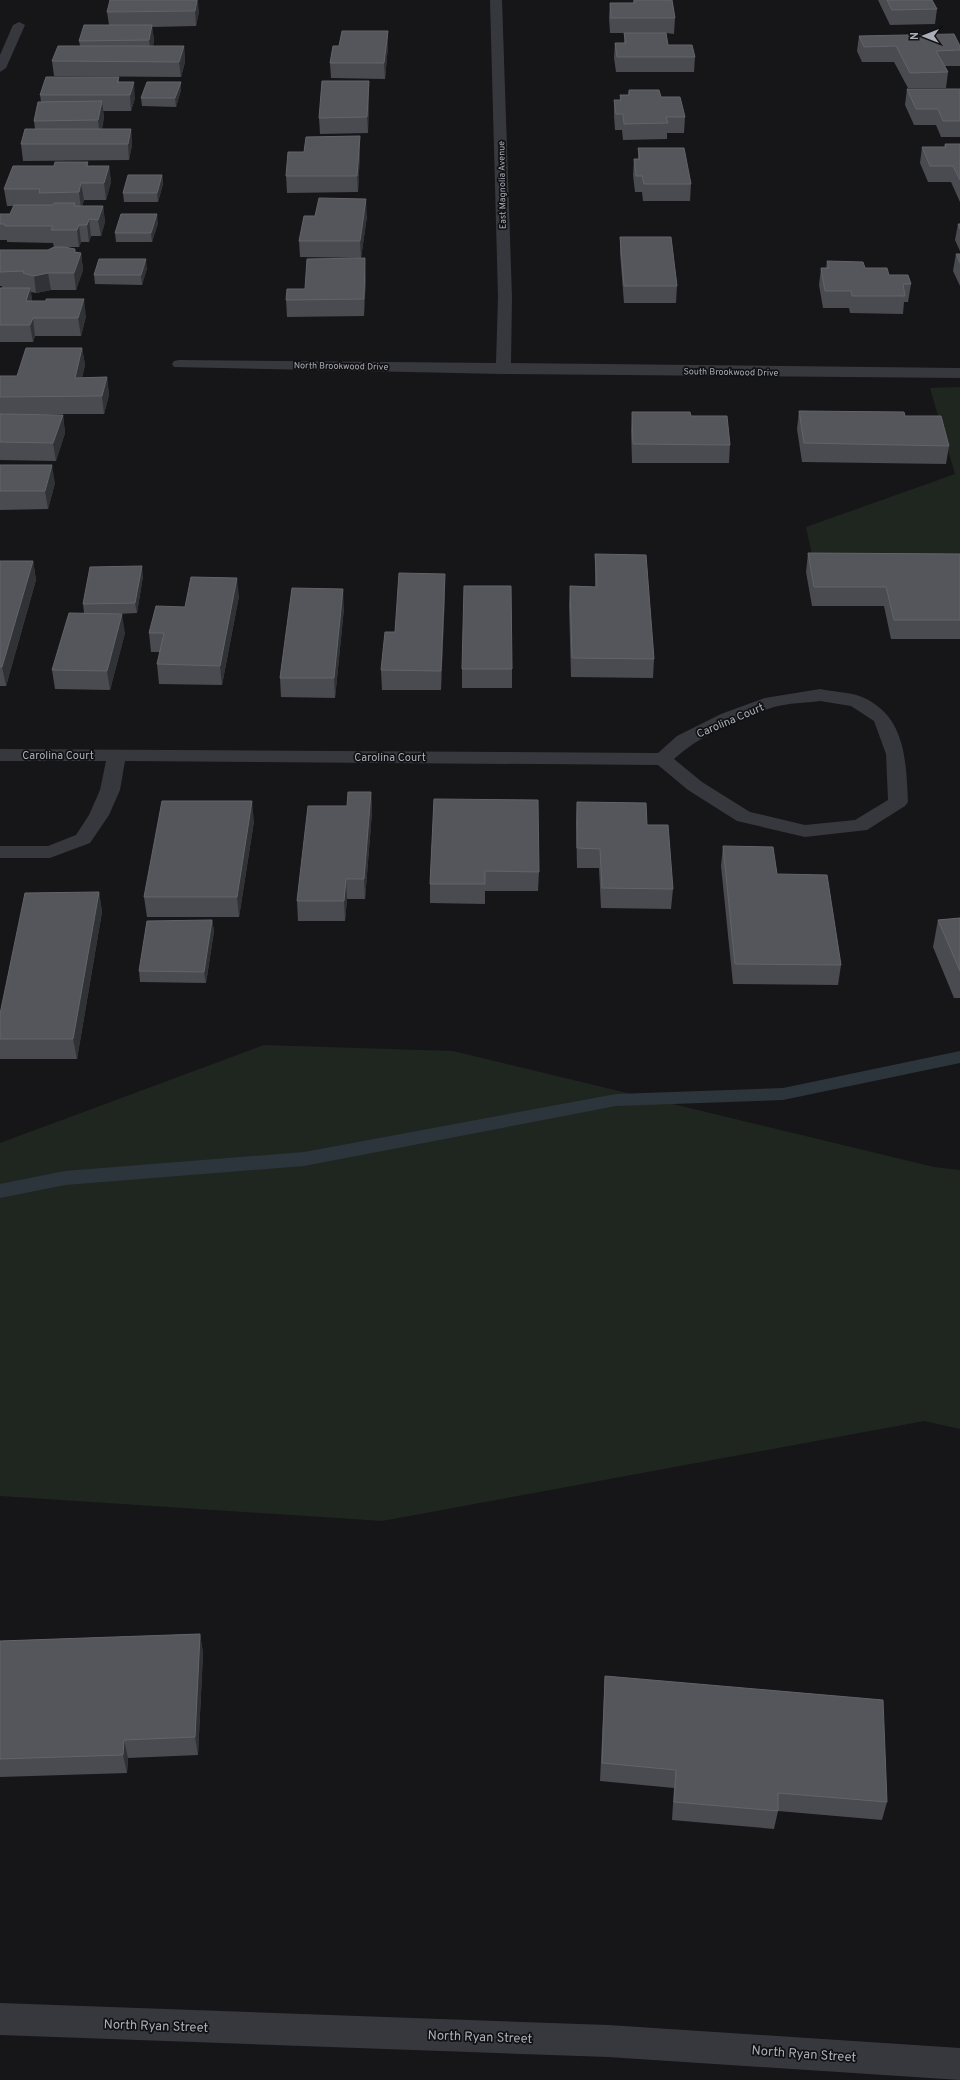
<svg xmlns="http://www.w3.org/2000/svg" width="960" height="2080" viewBox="0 0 960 2080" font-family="Overpass,sans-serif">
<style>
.green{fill:#1e261f}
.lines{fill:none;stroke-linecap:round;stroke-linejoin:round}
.stream{fill:#2d353c;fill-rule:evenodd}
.minor{fill:#37383d;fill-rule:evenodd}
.wall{fill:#4a4b50}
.shaded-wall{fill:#313235}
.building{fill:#54565b;stroke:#62646a}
.labels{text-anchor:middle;stroke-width:3.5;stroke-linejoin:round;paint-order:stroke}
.far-street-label{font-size:9px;fill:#a9aeb8;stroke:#111113}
.street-label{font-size:11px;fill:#a9aeb8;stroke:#111113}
.near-street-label{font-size:13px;fill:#a9aeb8;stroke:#111113}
</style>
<rect width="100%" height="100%" fill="#161618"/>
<!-- green -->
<g class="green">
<path d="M960 387V557L812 555 806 527 955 474 930 388Z"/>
<path d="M264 1045 453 1051 934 1167 960 1170V1429L924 1421 382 1521 0 1496V1143Z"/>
</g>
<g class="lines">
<!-- stream -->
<path class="stream" d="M960 1051V1063L783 1100 616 1106 304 1166 65 1185 0 1198V1184L65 1171 304 1152 616 1094 783 1088Z"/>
<!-- minor -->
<g class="minor">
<path d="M490 0H502L512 297 511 363 960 368V378L503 374 174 367 172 364 174 361 179 360 496 363 498 297Z"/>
<path d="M19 22 25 25 6 68 0 72V55L13 25Z"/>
<path d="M820 689C833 692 850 692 862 697 906 716 906 761 908 802L905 806 867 830 805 837 737 821 688 790 658 765 125 761 120 790 109 815 90 843 50 858H0V846H48L76 835 89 815 100 790 106 761H0V749L658 753 677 736 721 714 765 698ZM820 701 851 706 874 721 886 754 888 800 855 820 805 825 750 812 702 782 674 759C702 734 739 718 774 707 789 703 805 703 820 701Z"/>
<path d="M0 2003 608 2025 960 2048V2080L608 2057 0 2035Z"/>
</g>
</g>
<!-- wall -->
<g class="wall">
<path d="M633 0H672L675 18 674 34 666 33 668 45 695 57 694 72H616L614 58 615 43H624V33H610L609 18 610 3H633Z"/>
<path d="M878 0H932L937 9 935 24 890 25Z"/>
<path d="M199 11 196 26 152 27 154 40 153 46H184L185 62 181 77 54 76 52 61 80 46 79 41 109 25 107 12Z"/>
<path d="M388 31V46L385 79 331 78 330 63 339 46Z"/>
<path d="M859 36 960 46V66H945L948 72 946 88H908L894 62H862L857 51Z"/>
<path d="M119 77V82L135 98 131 111H103L104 117 102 129H131L132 145 129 160 23 161 21 144 35 129 34 121 41 102 40 95Z"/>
<path d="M369 81V96L368 133 320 134 319 118Z"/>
<path d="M181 82V90L176 107 142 106 141 98Z"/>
<path d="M907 89H960V137H941L936 125H914L905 105Z"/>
<path d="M629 90 661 97 685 117 684 133H667V139L623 140 622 130H615L614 116V100H620V95H628Z"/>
<path d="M945 144H960V202L951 182H928L920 163 922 147H944Z"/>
<path d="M638 148 691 184 690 201H643L642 192H635L633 175 634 159H638Z"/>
<path d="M304 152H360L358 192 287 193 286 176Z"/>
<path d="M88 162V166H109L111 182 106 200H84L82 206H103L105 222 101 236H91L89 242H81L79 247H65L75 249 76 252 81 253 83 270 76 290H51L36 293 31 292 32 301 86 316 81 336H35L33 342H0V288H2V286H0V250H48L54 247 53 243 7 242V240H0V214H10L14 206H7L4 189 54 166Z"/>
<path d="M162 175 163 184 158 202H124L123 193Z"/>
<path d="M315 216H367L361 258 300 257 299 241Z"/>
<path d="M158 223 152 242H116L115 233Z"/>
<path d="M958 224H960V251L955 240Z"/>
<path d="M620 237 677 286 676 303H624L620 253Z"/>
<path d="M956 254H960V286L953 271Z"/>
<path d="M827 261 865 268 889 275 911 284 908 302H904L903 314 850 313 849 308H823L819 285 821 268H826Z"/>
<path d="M147 268 142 285 95 284 94 275Z"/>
<path d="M366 275 364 316 287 317 286 300Z"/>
<path d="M82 348 85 365 82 378 107 377 109 395 104 414H17L63 415 65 433 56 461 0 460V376H17Z"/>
<path d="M799 411 905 416 949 446 946 464 802 462 797 429Z"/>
<path d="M632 412 691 416 730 445 729 463H632L631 430Z"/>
<path d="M0 465 55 483 48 509 0 510Z"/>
<path d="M808 553 960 554V639H891L884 606H812L806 572Z"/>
<path d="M595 554 654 659 653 678 571 677 569 605 570 586 595 587Z"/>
<path d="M0 561H33L36 580 6 686H0Z"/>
<path d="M143 576 137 613 116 614 125 633 110 690 55 689 52 670 84 613 83 604Z"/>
<path d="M445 593 441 690H382L381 670 395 632Z"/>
<path d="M239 596 222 685 159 684 157 664 160 652H151L149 633 185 607Z"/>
<path d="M344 608 335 698 281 697 280 678Z"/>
<rect x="462" y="669" width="50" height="19"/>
<path d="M371 792 372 812 365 899H347L345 921H298L297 901 347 806Z"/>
<path d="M434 799 539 872 538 891H485V904L430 903V884Z"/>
<path d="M577 802 647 825 673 889 671 909 601 908 599 868H577L576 822Z"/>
<path d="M254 821 239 917H147L144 897Z"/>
<path d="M723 846 777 874 841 965 838 985 733 984 721 866Z"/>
<path d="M99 892 102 912 77 1059H0V1014Z"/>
<path d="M960 918V998H954L933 947 938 920Z"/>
<path d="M212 920 214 931 206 983 140 982 139 971Z"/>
<path d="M200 1634 203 1653 198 1755 128 1758 127 1773 0 1777V1641Z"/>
<path d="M605 1676 887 1802 882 1820 778 1811 774 1829 672 1820 674 1788 600 1781 604 1695Z"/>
</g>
<!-- shaded-wall -->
<g class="shaded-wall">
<path d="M197 0H198L199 11 196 26 195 11Z"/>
<path d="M152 25 154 40 151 55 149 40Z"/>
<path d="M388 31V46L385 79 384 63Z"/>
<path d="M184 46 185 62 181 77 179 62Z"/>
<path d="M369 81V96L368 133 367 117Z"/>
<path d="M134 82 135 98 131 111 130 95Z"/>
<path d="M181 82V90L176 107 175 98Z"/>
<path d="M102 101 104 117 100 136 98 120Z"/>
<path d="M131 129 132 145 129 160 128 144Z"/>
<path d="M360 136V152L358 192 357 176Z"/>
<path d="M109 166 111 182 106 200 104 183Z"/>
<path d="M162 175 163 184 158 202 157 193Z"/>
<path d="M81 183 84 200 81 209 79 192Z"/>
<path d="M366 199 367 216 361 258 360 241Z"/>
<path d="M103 206 105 222 101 236 98 220Z"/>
<path d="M157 214 158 223 152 242 151 233Z"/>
<path d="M89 219 91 236 89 242 87 225Z"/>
<path d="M79 225 81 242 79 247 77 230Z"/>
<path d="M75 249 77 263 81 253 83 270 76 290 74 273V252Z"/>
<path d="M365 258 366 275 364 316V299Z"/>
<path d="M146 259 147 268 142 285 141 275Z"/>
<path d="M48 273 51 290 36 293 34 276Z"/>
<path d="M30 288 33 306 26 301Z"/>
<path d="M84 299 86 316 81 336 78 318Z"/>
<path d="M33 318 35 336 33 342 30 325Z"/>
<path d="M82 348 85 365 77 396 75 378Z"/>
<path d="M107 377 109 395 104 414 102 396Z"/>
<path d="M63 415 65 433 56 461 53 443Z"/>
<path d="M52 465 55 483 48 509 45 491Z"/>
<path d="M33 561 36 580 6 686 2 667Z"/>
<path d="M142 566 143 576 137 613 135 603Z"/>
<path d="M445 574V593L441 690V671Z"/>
<path d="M237 578 239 596 222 685 220 666Z"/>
<path d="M343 589 344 608 335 698 334 678Z"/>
<path d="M122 614 125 633 110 690 107 671Z"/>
<path d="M371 792 372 812 365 899 364 879Z"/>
<path d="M252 801 254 821 239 917 237 897Z"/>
<path d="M346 879 347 899 345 921 344 901Z"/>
<path d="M99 892 102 912 77 1059 73 1039Z"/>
<path d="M212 920 214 931 206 983 204 972Z"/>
<path d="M200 1634 203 1653 198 1755 195 1737Z"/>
<path d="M124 1740 128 1758 127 1773 123 1755Z"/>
</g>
<!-- building -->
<g class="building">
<path d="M110 0H197L195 11 107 12Z"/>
<path d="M635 0H672L675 18H611L610 3H635Z"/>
<path d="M887 0H932L937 9 892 10Z"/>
<path d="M84 25H152L149 40 79 41Z"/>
<path d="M342 31H388L384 63H330L333 46H339Z"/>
<path d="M624 33H666L668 45H692L695 57H617L615 43H626Z"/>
<path d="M954 34 960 46V50L936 51 948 72 910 73 896 46 864 47 859 36Z"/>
<path d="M58 46H184L179 62 52 61Z"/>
<path d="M46 77H119L117 82H134L130 95H40Z"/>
<path d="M322 81H369L367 117 319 118Z"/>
<path d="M147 82H181L175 98H141Z"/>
<path d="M907 89H960V121H943L938 109H916Z"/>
<path d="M629 90H659L661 97H680L685 117H666L668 123 624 124 623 114H616L614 100H621L620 95H629Z"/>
<path d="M102 101 98 120 34 121 38 102Z"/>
<path d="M25 129H131L128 144H21Z"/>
<path d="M360 136 357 176H286L288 152H304L306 137Z"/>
<path d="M945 144H960V180L953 166H930L922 147H946Z"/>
<path d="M638 148H684L691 184H644L642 176H636L634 159H640Z"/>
<path d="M55 162H88L86 166H109L104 183H81L79 192 39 193 40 189H4L13 166H54Z"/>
<path d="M128 175H162L157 193H123Z"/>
<path d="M319 198 366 199 360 241H299L304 216H315Z"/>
<path d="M54 203H75L74 206H103L98 220 89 219 87 225H79L77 230H51L53 226H5V224H0V214H10L14 205H53Z"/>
<path d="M121 214H157L151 233H115Z"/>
<path d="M958 224H960V229Z"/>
<path d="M620 237H671L677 286H624Z"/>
<path d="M54 247H64L75 249 74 252 81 253 74 273H48L34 276 23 273 24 271 0 272V250H48Z"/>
<path d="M956 254H960V263Z"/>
<path d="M365 258 364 299 286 300 287 289H305L307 259Z"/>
<path d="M99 259H146L141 275H94Z"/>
<path d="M827 261 863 262 865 268H887L889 275H908L911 284H903L905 296H852L851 291H825L821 268H829Z"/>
<path d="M0 288H30L26 301H46V299H84L78 318H33L30 325H0Z"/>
<path d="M26 348H82L75 378 107 377 102 396 0 397V376H17Z"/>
<path d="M799 411 904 412 905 416H941L949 446 804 443Z"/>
<path d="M632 412H690L691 416H727L730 445 633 444Z"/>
<path d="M0 414 63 415 53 443 0 442Z"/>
<path d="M0 465H52L45 491H0Z"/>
<path d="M808 553 960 554V620H894L886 587H814Z"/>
<path d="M595 554 646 555 654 659 572 658 570 586 597 587Z"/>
<path d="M0 561H33L2 667H0Z"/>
<path d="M142 566 135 603 83 604 90 567Z"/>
<path d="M399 573 445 574 441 671 381 670 385 632H395Z"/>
<path d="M191 577 237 578 220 666 157 664 164 633H149L156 606 185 607Z"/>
<path d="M464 586H511L512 669H462Z"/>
<path d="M292 588 343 589 334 678H280Z"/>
<path d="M69 613 122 614 107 671 52 670Z"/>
<path d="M348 792H371L364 879H346L344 901H297L308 806H347Z"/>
<path d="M434 799 538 800 539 872 485 871V884H430Z"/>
<path d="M162 801H252L237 897H144Z"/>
<path d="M577 802 646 803 647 825H668L673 889 602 888 600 849 577 848Z"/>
<path d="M723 846 773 847 777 874 827 875 841 965 735 964Z"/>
<path d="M99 892 73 1039H0V1014L25 893Z"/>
<path d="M960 918V971L938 920Z"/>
<path d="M212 920 204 972 139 971 147 921Z"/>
<path d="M200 1634 195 1737 124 1740 123 1755 0 1759V1641Z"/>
<path d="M605 1676 883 1700 887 1802 778 1793V1811L674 1802 676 1770 602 1763Z"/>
</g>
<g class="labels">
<!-- far-street labels -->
<g class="far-street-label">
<text transform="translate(502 185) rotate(-91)" y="3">East Magnolia Avenue</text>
<text transform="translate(341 366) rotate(1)" y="3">North Brookwood Drive</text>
<text transform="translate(731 372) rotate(1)" y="3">South Brookwood Drive</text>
</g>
<!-- street labels -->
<g class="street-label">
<text transform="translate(730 720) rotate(-23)" y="4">Carolina Court</text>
<text x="58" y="759">Carolina Court</text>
<text x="390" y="761">Carolina Court</text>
</g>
<!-- near-street labels -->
<g class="near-street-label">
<text transform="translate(156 2025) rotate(2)" y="5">North Ryan Street</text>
<text transform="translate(480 2036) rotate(2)" y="5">North Ryan Street</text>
<text transform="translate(804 2053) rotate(4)" y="5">North Ryan Street</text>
</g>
</g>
<!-- north arrow -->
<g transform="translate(924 36) rotate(270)" stroke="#111113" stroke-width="3" paint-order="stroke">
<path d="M0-3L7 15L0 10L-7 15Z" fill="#a9aeb8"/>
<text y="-6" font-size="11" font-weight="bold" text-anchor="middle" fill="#a9aeb8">N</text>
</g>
</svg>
